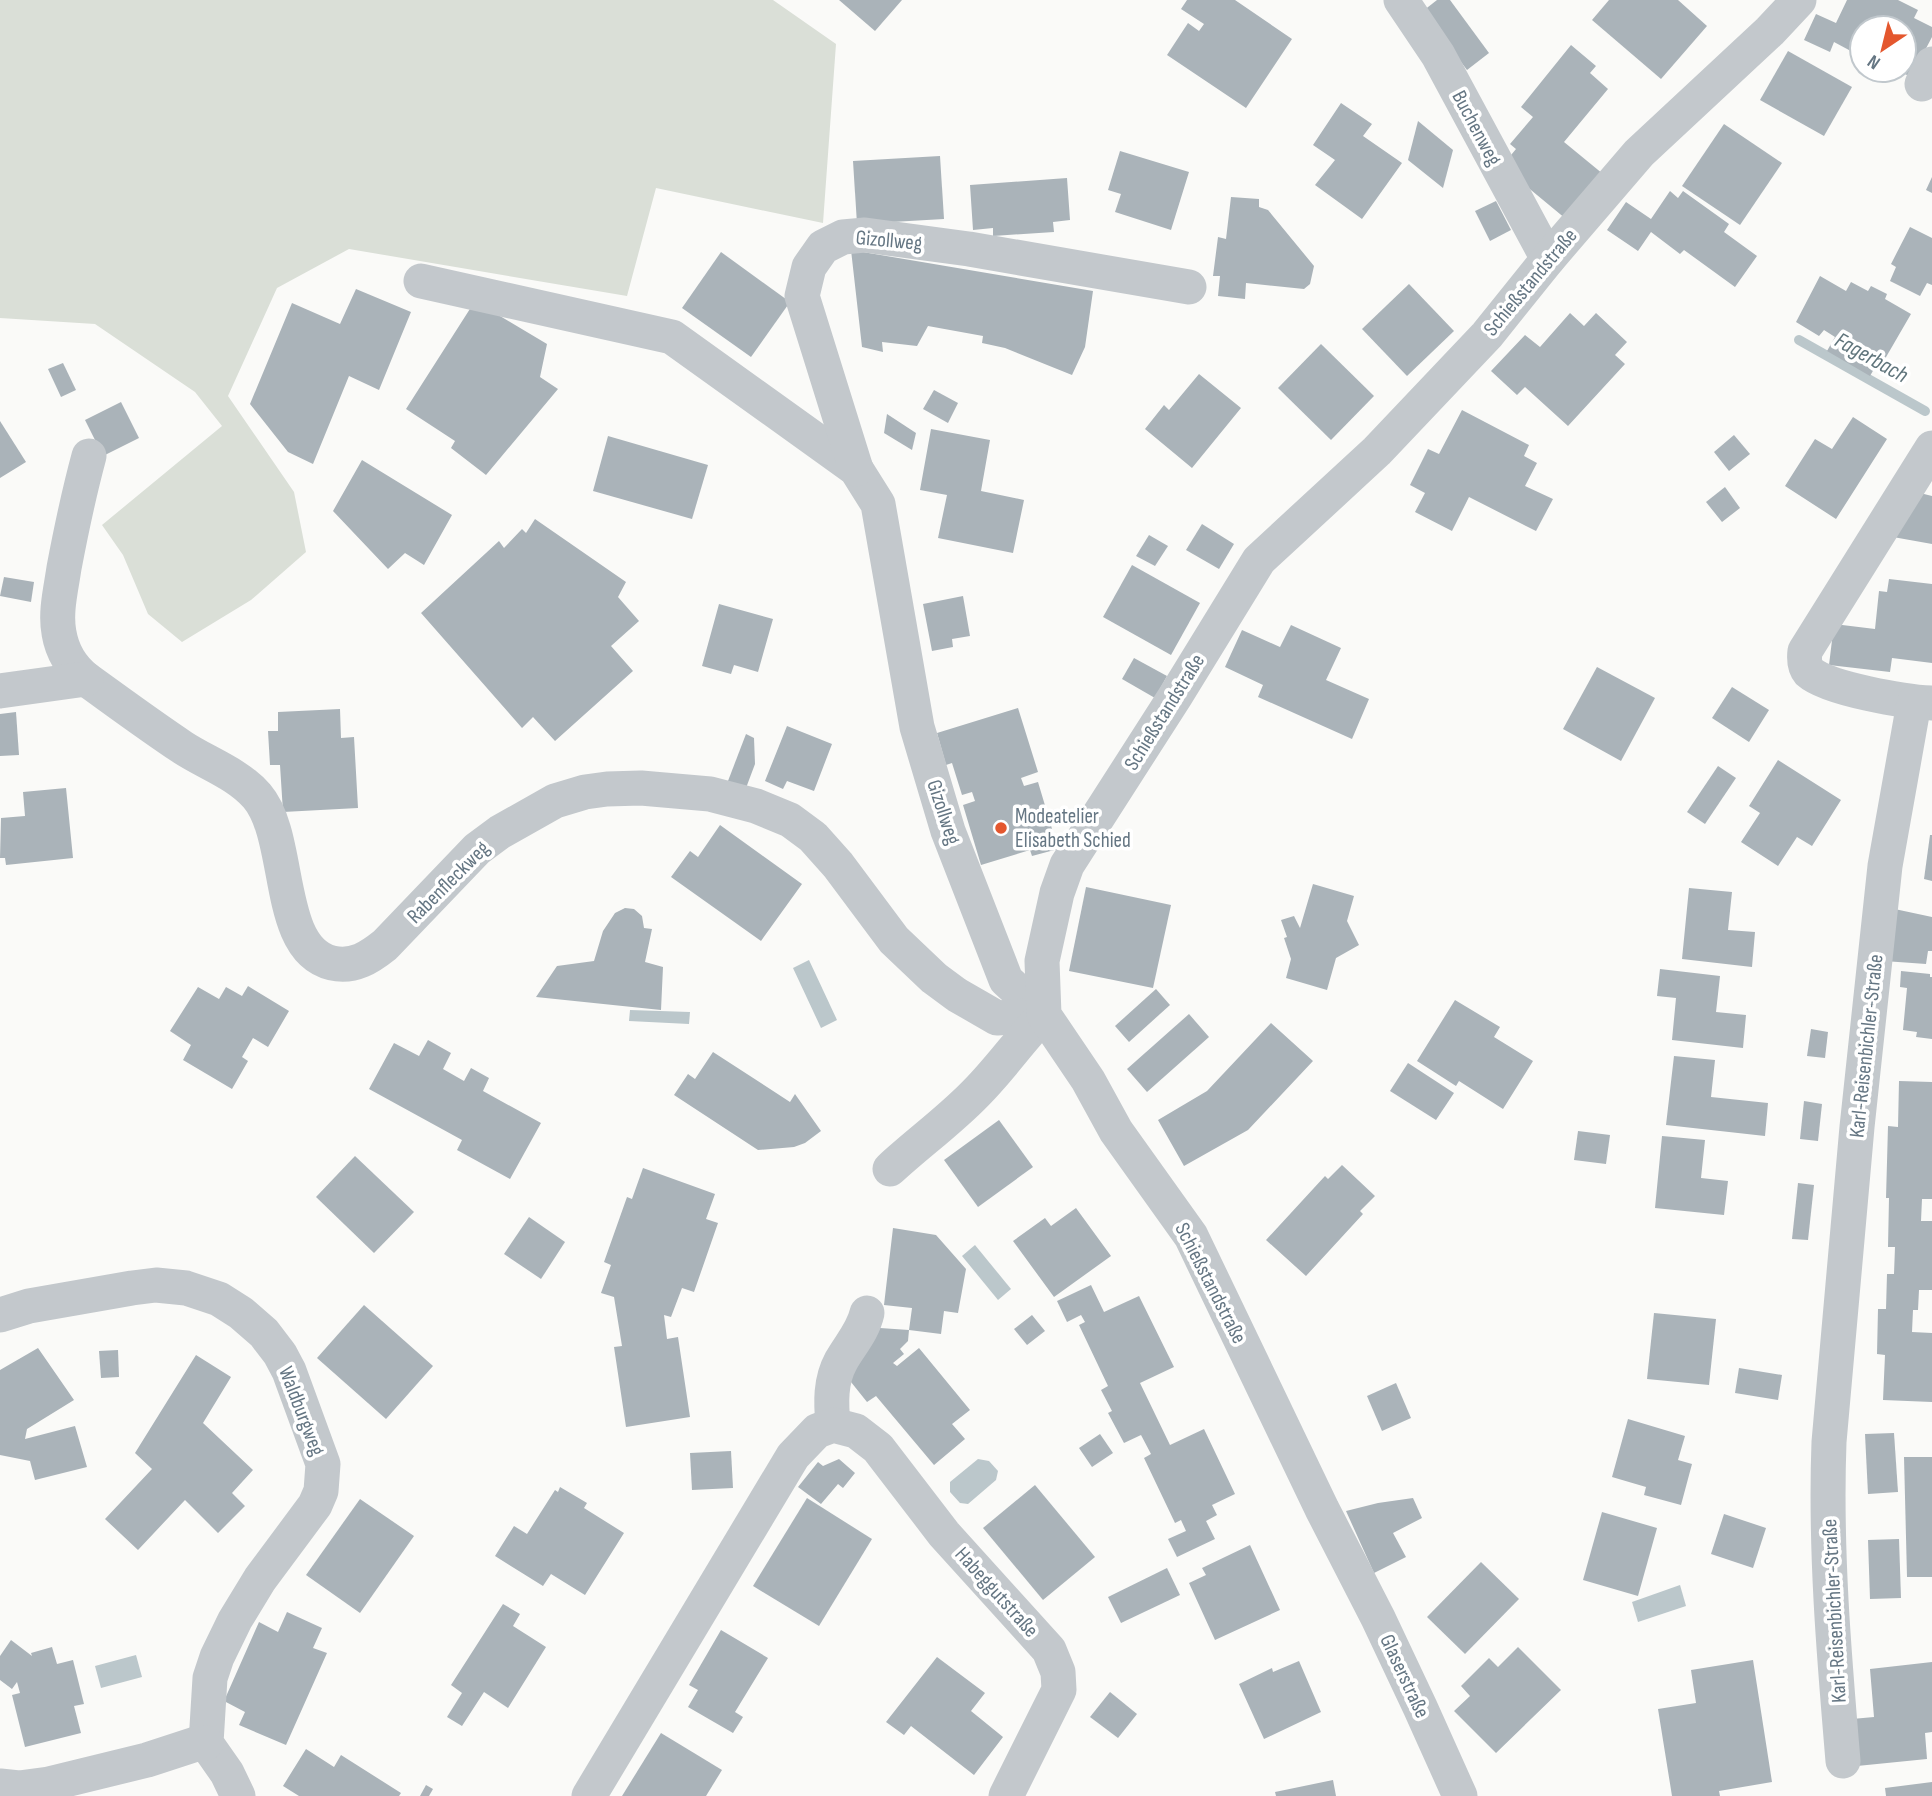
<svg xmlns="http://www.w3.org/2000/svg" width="1932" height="1796" viewBox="0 0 1932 1796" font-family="'Sofia Sans Condensed',sans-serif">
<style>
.green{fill:#dadfd7}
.water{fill:#bbc7cb}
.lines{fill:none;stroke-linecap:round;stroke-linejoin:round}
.stream{stroke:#bbc7cb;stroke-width:10}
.building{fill:#aab3b9}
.minor{stroke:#c3c8cc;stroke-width:35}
.poi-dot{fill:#e4572e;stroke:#fff;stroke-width:2.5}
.labels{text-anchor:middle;stroke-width:7;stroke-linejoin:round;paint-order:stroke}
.street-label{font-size:21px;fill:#657683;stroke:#fff}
.poi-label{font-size:21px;fill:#657683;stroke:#fff;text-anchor:start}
.water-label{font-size:23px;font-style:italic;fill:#60757c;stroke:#fff}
</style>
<rect width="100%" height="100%" fill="#fafaf8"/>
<!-- green -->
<path class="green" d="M0 0H773L836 44 823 223 656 188 627 296 349 249 277 288 228 396 294 492 306 552 251 600 182 642 148 614 123 555 102 525 222 426 195 392 95 324 0 318Z"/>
<!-- water -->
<g class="water">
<path d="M809 960 837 1020 821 1028 793 968Z"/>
<path d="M630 1010 690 1012 689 1024 629 1021Z"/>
<path d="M975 1245 1011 1289 998 1300 962 1256Z"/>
<path d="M978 1459 989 1461 998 1471 996 1480 968 1504 960 1503 950 1492V1482Z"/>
<path d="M1680 1585 1686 1606 1638 1622 1632 1602Z"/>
<path d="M136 1655 142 1677 101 1688 95 1666Z"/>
</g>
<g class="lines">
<!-- stream -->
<path class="stream" d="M1799 340 1925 411"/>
</g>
<!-- building -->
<g class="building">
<path d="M839 0H902L875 31Z"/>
<path d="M1187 0H1235L1292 39 1246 108 1167 55 1188 23 1199 31 1204 24 1181 9Z"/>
<path d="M1437 0H1450L1489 53 1467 70 1423 11Z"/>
<path d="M1609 0H1678L1707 26 1661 79 1592 20Z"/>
<path d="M1847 0H1898L1918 10 1914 18 1932 27V37L1911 77 1897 70H1904V28H1862V57L1834 42 1830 52 1804 40 1816 14 1836 23Z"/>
<path d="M1571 45 1596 66 1590 73 1608 89 1564 142 1603 174 1566 219 1502 166 1516 149 1510 144 1533 117 1521 107Z"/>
<path d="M1788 51 1852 87 1824 136 1760 100Z"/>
<path d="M1341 103 1372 124 1363 136 1402 163 1362 219 1315 185 1335 160 1313 145Z"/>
<path d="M1418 121 1453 150 1443 188 1408 160Z"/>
<path d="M1724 124 1782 163 1740 225 1682 186Z"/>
<path d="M1120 151 1189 172 1171 230 1115 212 1121 194 1108 190Z"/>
<path d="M940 156 944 219 857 224 853 161Z"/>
<path d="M1932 177V193L1926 190Z"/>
<path d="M1067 178 1070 220 1053 222 1054 232 993 236V228L973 230 970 185Z"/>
<path d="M1670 191 1678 198 1683 191 1729 224 1724 232 1757 256 1735 287 1684 250 1680 254 1651 232 1638 251 1607 230 1626 202 1651 219Z"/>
<path d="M1231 197 1259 199V207L1268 210 1314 266 1310 284 1304 289 1246 283 1245 299 1218 296 1220 276H1213L1218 237 1226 239Z"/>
<path d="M1496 201 1511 230 1490 241 1475 211Z"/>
<path d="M1910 227 1932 238V285L1927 283 1920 296 1890 281 1896 267 1891 264Z"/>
<path d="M851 250 1093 291 1085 347 1072 375 1005 348 982 343 983 336 928 326 917 346 882 342 883 352 862 347Z"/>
<path d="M721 252 790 302 751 357 682 308Z"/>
<path d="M1820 276 1846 291 1851 282 1868 291 1871 286 1887 294 1885 299 1911 314 1882 364 1878 362 1870 376 1827 351 1835 337 1824 330 1819 336 1796 322Z"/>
<path d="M1409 284 1454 331 1407 376 1362 329Z"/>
<path d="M356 289 411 312 379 390 349 376 313 464 288 452 250 404 292 303 340 324Z"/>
<path d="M475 301 547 344 540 377 558 389 486 475 451 448 455 441 406 409Z"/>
<path d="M1570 313 1584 326 1596 313 1627 342 1615 355 1625 364 1568 426 1525 387 1517 395 1491 371 1525 335 1540 347Z"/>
<path d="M1321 344 1374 396 1331 440 1278 388Z"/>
<path d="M63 363 76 390 61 397 48 369Z"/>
<path d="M1199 374 1241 408 1192 468 1145 429 1164 405 1169 410Z"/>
<path d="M934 390 958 403 948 423 923 409Z"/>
<path d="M121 402 139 438 103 456 85 420Z"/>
<path d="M1462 410 1529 445 1524 456 1537 463 1525 486 1553 499 1536 531 1469 497 1452 531 1415 512 1425 493 1410 485 1428 449 1439 454Z"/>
<path d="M887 414 916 433 912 450 884 433Z"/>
<path d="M1853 417 1887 439 1836 519 1785 486 1815 439 1832 449Z"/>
<path d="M0 421 26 462 0 478Z"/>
<path d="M931 429 990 440 981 491 1024 500 1013 553 938 538 947 495 920 490Z"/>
<path d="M1734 435 1750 454 1729 471 1714 452Z"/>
<path d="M608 436 708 465 692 519 593 491Z"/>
<path d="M362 460 452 515 424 565 405 553 388 569 333 511Z"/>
<path d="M1725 487 1740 508 1722 522 1706 502Z"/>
<path d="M1920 493 1932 496V544L1893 537Z"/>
<path d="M535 519 626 582 618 597 639 621 611 646 633 671 555 741 533 717 522 728 421 613 499 541 504 548 522 529 526 533Z"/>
<path d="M1202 524 1234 544 1219 569 1186 550Z"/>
<path d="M1149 535 1168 546 1155 566 1136 556Z"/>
<path d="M1132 565 1200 603 1171 655 1103 617Z"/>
<path d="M4 577 34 582 31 602 0 596Z"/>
<path d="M1889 579 1932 584V663L1892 658 1890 672 1829 665 1834 624 1875 629 1879 591 1887 592Z"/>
<path d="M963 596 970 636 952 639 953 647 932 651 923 604Z"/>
<path d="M719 604 773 619 758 672 734 665 731 674 702 666Z"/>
<path d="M1291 625 1341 648 1326 680 1369 699 1352 739 1258 697 1263 685 1225 667 1242 630 1280 647Z"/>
<path d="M1134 658 1167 676 1155 698 1122 679Z"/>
<path d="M1597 667 1655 698 1621 761 1563 729Z"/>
<path d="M1732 687 1769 710 1749 742 1712 718Z"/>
<path d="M1018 708 1038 772 1021 778 1024 786 1038 782 1058 849 1032 856 1030 850 981 865 963 805 975 801 972 792 962 795 952 763 946 765 937 733Z"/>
<path d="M340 709 341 738 354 737 358 808 283 812 280 765H270L268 731H278V712Z"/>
<path d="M16 712 19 755 0 756V714Z"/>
<path d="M787 726 832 744 814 791 787 781 783 789 765 781Z"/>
<path d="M746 734 754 738 755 764 746 788 728 781Z"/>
<path d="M1778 760 1841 800 1812 846 1797 837 1778 866 1741 842 1760 813 1749 806Z"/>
<path d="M1718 766 1736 778 1705 824 1687 812Z"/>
<path d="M66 788 73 858 6 865 5 858H0L1 818 25 816 23 792Z"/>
<path d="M720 825 802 884 761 941 671 877 690 851 698 857Z"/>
<path d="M1930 835H1932V881L1924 879Z"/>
<path d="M1313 884 1354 896 1347 921 1359 945 1336 958 1327 990 1286 978 1291 959 1284 938 1287 937 1281 920 1294 916 1300 928Z"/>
<path d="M1086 887 1171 905 1153 988 1069 971Z"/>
<path d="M1689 888 1732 892 1728 930 1755 932 1752 967 1682 959Z"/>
<path d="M625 908 634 909 642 916 644 928 652 929 645 962 663 967 661 1010 536 997 557 966 594 961 603 931 615 913Z"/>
<path d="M1890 908 1932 917V951H1928L1926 964 1884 961Z"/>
<path d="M1660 969 1720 976 1716 1012 1746 1015 1743 1048 1672 1040 1676 998 1657 996Z"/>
<path d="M1901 971 1930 974V977H1932V1039L1916 1037 1917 1032 1903 1030 1907 988 1900 987Z"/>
<path d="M248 986 289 1011 268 1047 253 1038 242 1057 248 1061 232 1089 183 1060 191 1045 170 1031 198 987 219 999 226 987 242 996Z"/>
<path d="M1156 989 1170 1005 1129 1042 1115 1026Z"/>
<path d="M1455 1000 1500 1027 1494 1037 1533 1061 1503 1109 1459 1081 1456 1086 1417 1061Z"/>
<path d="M1189 1014 1209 1037 1147 1092 1127 1069Z"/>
<path d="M1271 1023 1313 1061 1248 1130 1184 1166 1158 1120 1207 1091Z"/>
<path d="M1811 1029 1828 1032 1825 1058 1807 1056Z"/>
<path d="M428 1040 451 1053 443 1069 464 1081 471 1068 489 1078 483 1091 541 1123 510 1179 457 1150 462 1140 369 1089 394 1043 419 1056Z"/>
<path d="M713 1052 790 1102 795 1094 821 1131 805 1143 794 1147 758 1150 674 1095 688 1074 695 1079Z"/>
<path d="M1674 1056 1715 1060 1711 1097 1768 1103 1765 1136 1666 1125Z"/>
<path d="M1408 1063 1454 1093 1436 1120 1390 1091Z"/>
<path d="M1899 1081 1932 1082V1199H1922L1921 1221H1932V1290H1919L1918 1310H1913L1912 1332 1932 1333V1402L1883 1400 1885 1355 1877 1354 1878 1309H1886L1887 1274H1894L1895 1247H1888L1889 1198H1886L1888 1126 1898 1127Z"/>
<path d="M1804 1101 1822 1104 1818 1141 1800 1139Z"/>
<path d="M999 1120 1033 1167 978 1207 944 1160Z"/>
<path d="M1578 1131 1610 1135 1606 1164 1574 1160Z"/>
<path d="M1662 1136 1705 1140 1701 1178 1728 1181 1724 1215 1655 1208Z"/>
<path d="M355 1156 414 1212 374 1253 316 1197Z"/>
<path d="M1342 1165 1375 1196 1360 1211 1363 1214 1306 1276 1266 1240 1325 1176 1328 1179Z"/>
<path d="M643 1168 715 1194 706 1219 718 1223 694 1292 682 1288 671 1317 664 1315 667 1339 678 1337 690 1417 626 1427 614 1347 622 1346 614 1297 601 1293 611 1265 604 1262 627 1197 632 1199Z"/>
<path d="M1798 1183 1814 1185 1808 1240 1792 1239Z"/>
<path d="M1076 1208 1111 1256 1054 1297 1013 1241 1045 1218 1051 1226Z"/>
<path d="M529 1217 565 1242 541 1279 504 1254Z"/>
<path d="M893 1228 936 1235 966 1269 958 1313 944 1311 941 1334 909 1330 908 1341 900 1349 904 1354 893 1363 897 1366 919 1348 970 1410 952 1424 965 1439 934 1465 876 1396 867 1402 843 1372 880 1328 909 1330 912 1308 884 1305Z"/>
<path d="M1091 1285 1104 1312 1139 1296 1174 1367 1140 1383 1170 1445 1204 1429 1235 1494 1212 1505 1217 1515 1206 1521 1215 1539 1177 1557 1168 1539 1186 1531 1181 1520 1175 1523 1144 1458 1151 1454 1141 1435 1124 1443 1108 1413 1112 1411 1101 1390 1108 1386 1079 1325 1085 1322 1081 1315 1067 1322 1057 1301Z"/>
<path d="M364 1305 433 1366 386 1419 317 1358Z"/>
<path d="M1654 1313 1716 1319 1709 1385 1647 1379Z"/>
<path d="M1032 1315 1045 1331 1027 1345 1014 1329Z"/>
<path d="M38 1348 74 1400 27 1429 25 1439 75 1426 87 1467 35 1480 30 1461 0 1455V1370Z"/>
<path d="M118 1350 119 1377 101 1378 99 1351Z"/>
<path d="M196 1355 231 1377 203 1423 253 1470 232 1493 245 1506 218 1533 185 1500 138 1550 105 1519 152 1469 135 1453Z"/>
<path d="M1739 1368 1782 1375 1778 1400 1735 1393Z"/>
<path d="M1396 1383 1411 1418 1382 1431 1367 1396Z"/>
<path d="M1628 1419 1685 1436 1678 1460 1692 1464 1681 1505 1644 1495 1646 1487 1612 1477Z"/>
<path d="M1894 1433 1898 1492 1868 1494 1865 1434Z"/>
<path d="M1100 1434 1113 1453 1092 1467 1079 1448Z"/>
<path d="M731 1451 733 1488 692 1490 690 1453Z"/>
<path d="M1904 1457H1932V1577H1907Z"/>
<path d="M839 1459 855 1473 843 1488 838 1484 821 1504 798 1487 818 1462 823 1466Z"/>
<path d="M1035 1485 1095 1557 1043 1600 983 1528Z"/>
<path d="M560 1487 587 1503 584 1508 624 1533 585 1595 551 1574 543 1586 495 1556 514 1526 527 1534 555 1490 558 1492Z"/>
<path d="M807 1498 872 1539 819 1626 753 1586Z"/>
<path d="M1413 1498 1422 1518 1393 1533 1406 1557 1374 1573 1346 1511 1378 1503Z"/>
<path d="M360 1499 414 1536 360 1613 306 1575Z"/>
<path d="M1602 1512 1657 1528 1638 1596 1583 1580Z"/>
<path d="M1724 1514 1766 1528 1753 1568 1711 1554Z"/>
<path d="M1899 1539 1901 1598 1870 1599 1868 1540Z"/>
<path d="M1250 1545 1280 1610 1215 1640 1189 1583 1206 1575 1202 1568Z"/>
<path d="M1481 1562 1519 1599 1465 1654 1427 1617Z"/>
<path d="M1167 1568 1180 1595 1121 1623 1108 1597Z"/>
<path d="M503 1604 520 1614 513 1626 546 1647 508 1708 484 1692 462 1726 447 1717 462 1693 451 1685Z"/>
<path d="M287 1612 322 1628 313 1648 327 1653 286 1745 239 1725 245 1712 224 1701 259 1622 278 1632Z"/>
<path d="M721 1630 768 1658 735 1712 743 1717 733 1733 688 1707 698 1690 689 1685Z"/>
<path d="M11 1640 32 1656 31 1653 52 1647 57 1664 73 1660 84 1704 74 1706 81 1733 25 1747 12 1695 20 1693 17 1682 12 1689 0 1680V1656Z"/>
<path d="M1518 1647 1561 1690 1496 1753 1454 1711 1470 1696 1461 1686 1489 1658 1498 1667Z"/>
<path d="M937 1657 985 1693 971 1711 1003 1737 974 1775 911 1726 904 1735 886 1722Z"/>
<path d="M1753 1660 1772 1782 1719 1791 1720 1796H1672L1658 1709 1696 1703 1691 1670Z"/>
<path d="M1299 1661 1321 1712 1264 1739 1239 1684 1272 1668 1273 1672Z"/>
<path d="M1932 1662V1732L1925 1733 1927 1759 1857 1766 1852 1719 1874 1717 1870 1669Z"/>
<path d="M1110 1692 1137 1714 1118 1738 1090 1717Z"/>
<path d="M661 1733 722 1770 706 1796H622Z"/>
<path d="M306 1749 334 1767 341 1755 401 1793 399 1796H299L283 1786Z"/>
<path d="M1333 1780 1336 1796H1276L1275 1792Z"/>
<path d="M1932 1782V1796H1886L1885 1788Z"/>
<path d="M426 1785 433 1789 429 1796H420Z"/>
</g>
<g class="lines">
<!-- minor -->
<g class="minor">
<path d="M1401 0 1438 55 1548 259"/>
<path d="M1922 84 1932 64"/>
<path d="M421 281 672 337 856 469 878 504 917 727 948 831 1006 980 1044 1015"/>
<path d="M1932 448 1805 651C1804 659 1804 666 1809 672 1828 689 1906 702 1932 703"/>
<path d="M89 456C79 493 71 531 64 568 61 589 55 612 59 633 62 651 72 668 86 679 118 702 149 725 182 747 206 763 237 773 257 796 293 838 274 949 332 963 354 968 370 957 385 945L477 849 500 832 555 801 585 792 607 789 641 788 710 794 756 806 790 820 813 837 838 865 894 940 934 978 957 995 997 1018 1044 1015"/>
<path d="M856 469 802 296 809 267 823 247 843 237 865 235 969 249 1189 287"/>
<path d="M0 691 86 679"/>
<path d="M890 1169C918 1143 949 1121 976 1093 1000 1069 1020 1040 1044 1015"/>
<path d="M0 1315 29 1306 132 1288 156 1285 186 1288 219 1299 241 1313 264 1333 280 1354 289 1371 323 1464 321 1491 315 1505 260 1579 235 1620 217 1657 210 1678 206 1743 227 1773 238 1796"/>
<path d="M833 1425C831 1403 830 1381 841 1361 850 1345 863 1331 867 1313"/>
<path d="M1843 1761C1834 1655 1825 1549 1829 1442L1857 1127 1885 866 1914 703"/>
<path d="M0 1786 19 1788 49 1784 147 1760 196 1744 206 1743"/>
<path d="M589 1796 793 1456 817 1431 833 1425 856 1431 878 1448 944 1534 1049 1650 1058 1672 1059 1690 1006 1796"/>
<path d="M1460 1796 1420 1707 1378 1618 1322 1509 1191 1236 1116 1131 1088 1080 1044 1015 1042 961 1057 893 1067 865 1176 695 1259 560 1377 451 1487 335 1548 259 1639 153 1770 31 1799 0"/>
</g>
</g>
<!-- markers -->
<circle class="poi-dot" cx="1001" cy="828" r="7"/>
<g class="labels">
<!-- street labels -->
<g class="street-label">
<text transform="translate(1477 128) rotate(62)" y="7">Buchenweg</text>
<text transform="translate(889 240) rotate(5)" y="7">Gizollweg</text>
<text transform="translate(1530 282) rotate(-50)" y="7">Schießstandstraße</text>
<text transform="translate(1164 712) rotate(-58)" y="7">Schießstandstraße</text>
<text transform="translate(944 812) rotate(72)" y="7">Gizollweg</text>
<text transform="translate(448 882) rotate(-45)" y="7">Rabenfleckweg</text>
<text transform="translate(1866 1046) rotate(-84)" y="7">Karl-Reisenbichler-Straße</text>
<text transform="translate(1211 1283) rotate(63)" y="7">Schießstandstraße</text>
<text transform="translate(302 1411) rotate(69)" y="7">Waldburgweg</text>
<text transform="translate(997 1592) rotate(48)" y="7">Habeggutstraße</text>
<text transform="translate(1834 1611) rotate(-93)" y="7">Karl-Reisenbichler-Straße</text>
<text transform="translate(1405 1676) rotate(65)" y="7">Glaserstraße</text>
</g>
<!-- poi labels -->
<g class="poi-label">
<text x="1015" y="823">Modeatelier<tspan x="1015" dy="24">Elisabeth Schied</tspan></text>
</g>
<!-- water labels -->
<g class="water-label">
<text transform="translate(1872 357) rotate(29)" y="8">Fagerbach</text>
</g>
</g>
<!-- north arrow -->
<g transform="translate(1883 49) rotate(215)"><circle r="33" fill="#ffffff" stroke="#c1c8cd" stroke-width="2"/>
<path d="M0-5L12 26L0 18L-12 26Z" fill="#e4572e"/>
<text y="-10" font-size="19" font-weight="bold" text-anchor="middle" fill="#657683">N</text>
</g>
</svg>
